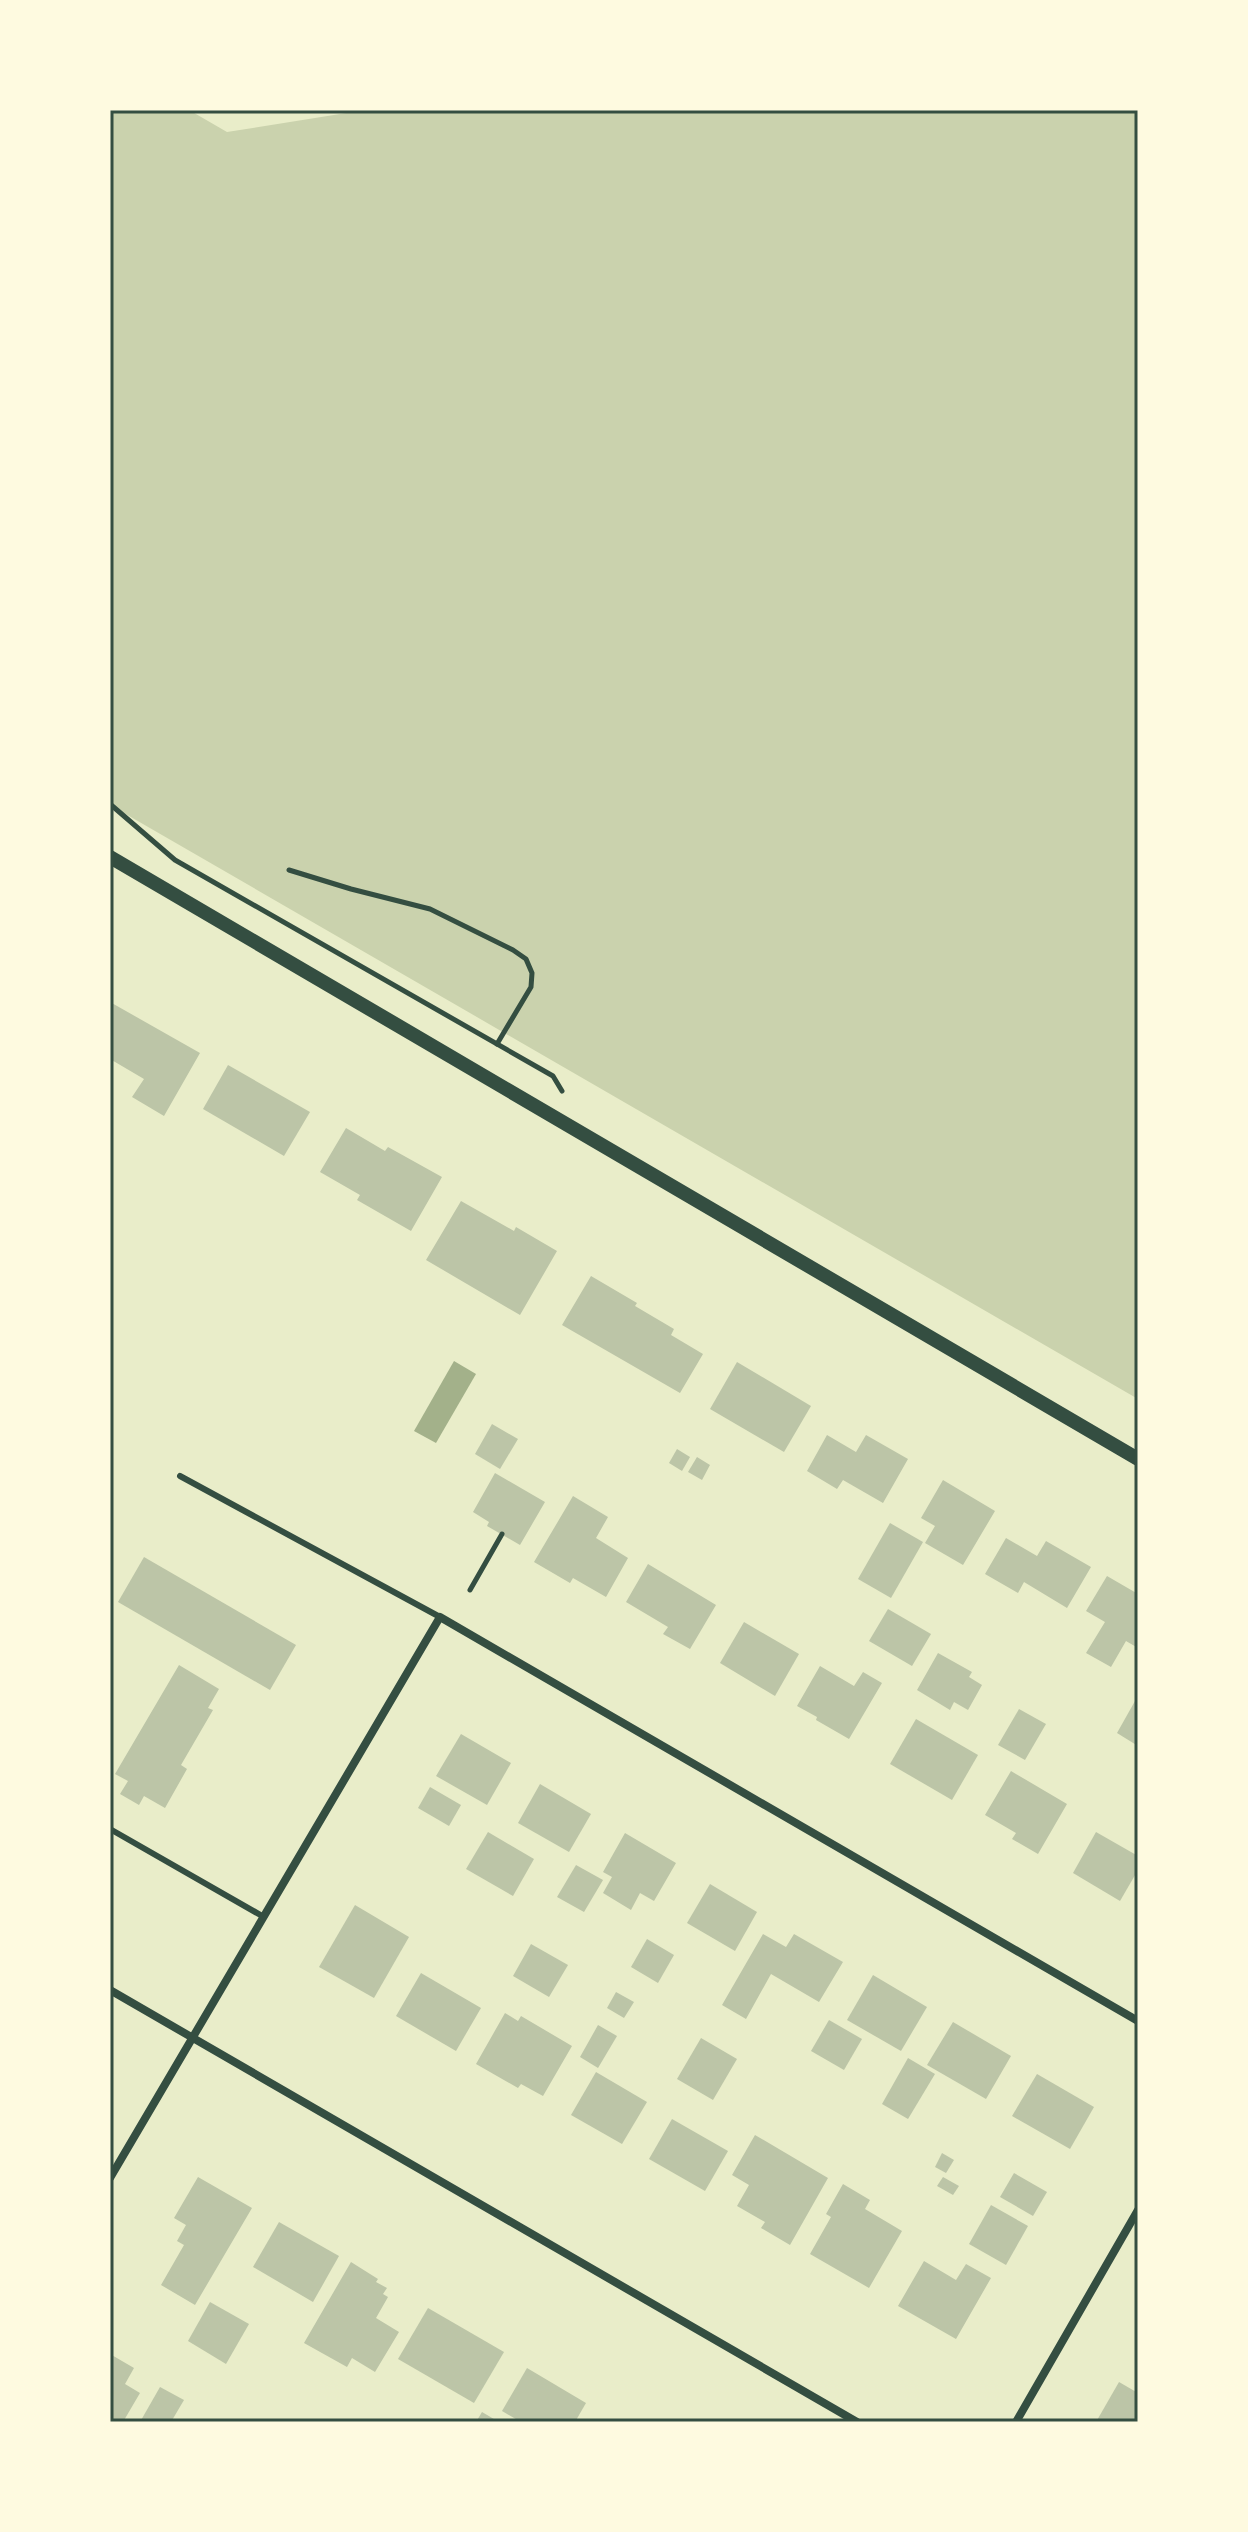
<svg xmlns="http://www.w3.org/2000/svg" width="1248" height="2532" viewBox="0 0 1248 2532" font-family="'DejaVu Sans',sans-serif">
<style>
.green{fill:#cad2ad}
.water{fill:#a3b18a}
.building{fill:#bcc5a7}
.lines{fill:none;stroke-linecap:round;stroke-linejoin:round}
.path{stroke:#344e41;stroke-width:5}
.service{stroke:#344e41;stroke-width:6}
.minor{stroke:#344e41;stroke-width:8}
.tertiary{stroke:#344e41;stroke-width:14}
.neatline{fill:none;stroke:#344e41;stroke-width:3}
</style>
<rect width="100%" height="100%" fill="#e9edc9"/>
<!-- green -->
<path class="green" d="M110 110H189L227 132 365 110H1138V1399L110 805Z"/>
<!-- water -->
<path class="water" d="M454 1361 476 1374 436 1443 414 1431Z"/>
<!-- building -->
<g class="building">
<path d="M110 1002 200 1053 164 1116 132 1097 144 1079 110 1059Z"/>
<path d="M228 1065 310 1112 284 1156 203 1109Z"/>
<path d="M346 1128 385 1151 388 1147 442 1177 411 1231 357 1200 360 1195 320 1172Z"/>
<path d="M461 1201 514 1231 516 1227 557 1251 520 1315 426 1260Z"/>
<path d="M591 1276 637 1303 635 1306 674 1329 671 1335 703 1354 680 1393 562 1325Z"/>
<path d="M737 1362 811 1406 784 1452 710 1409Z"/>
<path d="M492 1424 518 1439 500 1469 475 1454Z"/>
<path d="M827 1435 856 1452 866 1435 908 1459 883 1503 843 1480 837 1489 807 1471Z"/>
<path d="M677 1449 690 1457 682 1471 669 1463Z"/>
<path d="M697 1457 710 1465 702 1480 688 1472Z"/>
<path d="M495 1473 545 1502 520 1545 487 1526 489 1522 473 1512Z"/>
<path d="M943 1480 995 1511 963 1565 925 1543 935 1526 921 1518Z"/>
<path d="M573 1496 608 1517 596 1538 628 1558 606 1597 573 1578 570 1583 534 1562Z"/>
<path d="M890 1523 923 1542 891 1598 858 1579Z"/>
<path d="M1006 1538 1037 1556 1046 1541 1091 1567 1067 1608 1024 1582 1018 1593 985 1574Z"/>
<path d="M144 1557 296 1645 270 1690 118 1602Z"/>
<path d="M648 1564 716 1605 690 1649 663 1634 668 1627 626 1602Z"/>
<path d="M1107 1576 1138 1594V1648L1126 1641 1111 1667 1086 1653 1105 1622 1086 1611Z"/>
<path d="M888 1609 931 1634 912 1666 869 1641Z"/>
<path d="M744 1622 799 1654 775 1696 720 1663Z"/>
<path d="M938 1653 972 1672 969 1677 982 1685 968 1710 954 1702 950 1710 917 1690Z"/>
<path d="M179 1665 219 1689 208 1708 213 1710 181 1765 187 1769 165 1808 144 1796 139 1805 120 1794 128 1781 115 1774Z"/>
<path d="M820 1666 854 1686 863 1672 882 1683 849 1739 816 1720 817 1717 797 1706Z"/>
<path d="M1135 1701 1138 1703V1746L1117 1733Z"/>
<path d="M1019 1709 1046 1724 1025 1760 998 1745Z"/>
<path d="M916 1719 978 1755 952 1800 890 1764Z"/>
<path d="M461 1734 511 1763 487 1805 436 1776Z"/>
<path d="M1011 1771 1067 1804 1038 1854 1012 1839 1016 1833 985 1815Z"/>
<path d="M540 1784 591 1814 569 1852 518 1823Z"/>
<path d="M430 1787 461 1805 449 1826 418 1808Z"/>
<path d="M488 1832 534 1859 513 1896 466 1869Z"/>
<path d="M1096 1832 1138 1856V1870L1120 1901 1073 1873Z"/>
<path d="M625 1833 676 1863 654 1901 640 1893 631 1910 603 1893 612 1877 603 1872Z"/>
<path d="M576 1865 603 1880 584 1912 557 1897Z"/>
<path d="M710 1884 757 1912 735 1951 687 1923Z"/>
<path d="M355 1905 409 1937 374 1998 319 1967Z"/>
<path d="M763 1934 786 1947 794 1934 843 1962 819 2002 771 1974 746 2019 722 2005Z"/>
<path d="M647 1939 674 1955 658 1983 631 1967Z"/>
<path d="M531 1944 568 1965 549 1997 513 1976Z"/>
<path d="M421 1973 481 2008 456 2051 396 2016Z"/>
<path d="M873 1975 927 2007 901 2051 847 2020Z"/>
<path d="M616 1992 634 2002 624 2018 607 2008Z"/>
<path d="M505 2013 518 2021 521 2016 572 2046 543 2096 521 2084 518 2088 476 2064Z"/>
<path d="M829 2020 862 2039 844 2070 811 2051Z"/>
<path d="M953 2022 1011 2056 986 2099 927 2065Z"/>
<path d="M598 2025 617 2036 598 2068 580 2057Z"/>
<path d="M701 2038 737 2059 713 2100 677 2079Z"/>
<path d="M908 2058 935 2074 908 2119 882 2104Z"/>
<path d="M596 2072 647 2102 622 2144 571 2115Z"/>
<path d="M1037 2074 1094 2107 1070 2149 1012 2116Z"/>
<path d="M672 2119 728 2151 705 2191 649 2159Z"/>
<path d="M755 2135 828 2178 790 2245 761 2228 765 2222 737 2206 749 2185 732 2175Z"/>
<path d="M942 2153 954 2160 946 2173 935 2167Z"/>
<path d="M1014 2173 1047 2192 1033 2216 1000 2197Z"/>
<path d="M198 2177 252 2208 195 2305 161 2285 184 2245 177 2241 186 2225 174 2218Z"/>
<path d="M943 2177 959 2186 953 2195 937 2186Z"/>
<path d="M843 2184 870 2200 865 2209 902 2231 869 2288 810 2254 831 2217 826 2214Z"/>
<path d="M991 2205 1028 2226 1006 2265 969 2244Z"/>
<path d="M279 2222 339 2256 313 2302 253 2267Z"/>
<path d="M924 2261 956 2280 966 2264 991 2278 956 2339 898 2306Z"/>
<path d="M351 2262 378 2279 376 2282 387 2288 383 2294 388 2297 376 2318 399 2332 375 2372 352 2358 347 2367 304 2343Z"/>
<path d="M210 2302 249 2324 226 2364 188 2341Z"/>
<path d="M428 2308 504 2352 474 2403 398 2359Z"/>
<path d="M110 2354 134 2368 125 2384 140 2393 123 2422H110Z"/>
<path d="M527 2368 586 2403 575 2422H521L502 2411Z"/>
<path d="M1119 2382 1138 2393V2422H1096Z"/>
<path d="M160 2387 184 2400 171 2422H140Z"/>
<path d="M482 2412 499 2422H476Z"/>
</g>
<g class="lines">
<!-- path -->
<g class="path">
<path d="M110 804 175 860 553 1076 562 1091"/>
<path d="M289 870 351 889 430 909 513 950 526 959 532 973 531 987 497 1044"/>
<path d="M470 1590 502 1534"/>
</g>
<!-- service -->
<g class="service">
<path d="M180 1476 440 1617"/>
<path d="M110 1829 264 1917"/>
</g>
<!-- minor -->
<g class="minor">
<path d="M110 1990 857 2422"/>
<path d="M110 2178 440 1617 1138 2021"/>
<path d="M1016 2422 1138 2210"/>
</g>
<!-- tertiary -->
<path class="tertiary" d="M110 857 1138 1459"/>
</g>
<!-- border -->
<rect width="1248" height="2532" fill="none" stroke="#fefae0" stroke-width="224"/>
<rect x="112" y="112" width="1024" height="2308" class="neatline"/>
</svg>
